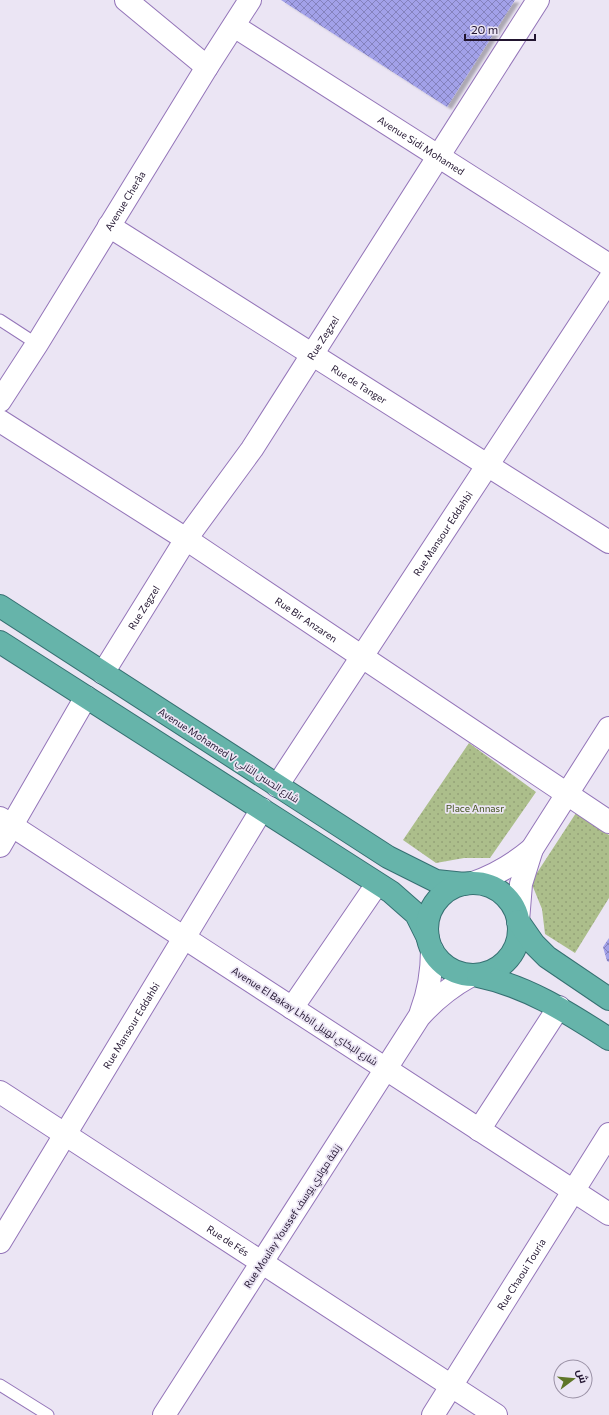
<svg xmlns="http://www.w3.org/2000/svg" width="609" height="1415" viewBox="0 0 609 1415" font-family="Commissioner,Cairo,sans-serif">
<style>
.park{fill:url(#park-dots)}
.building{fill:url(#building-cross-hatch);filter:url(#shadow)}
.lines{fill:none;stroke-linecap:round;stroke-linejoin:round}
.service-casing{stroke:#9475b9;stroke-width:13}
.minor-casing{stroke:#9475b9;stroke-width:24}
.tertiary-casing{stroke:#9475b9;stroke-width:24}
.trunk-casing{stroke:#367072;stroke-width:24}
.service{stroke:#fff;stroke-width:11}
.minor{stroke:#fff;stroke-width:22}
.tertiary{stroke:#fff;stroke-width:22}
.trunk{stroke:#66b4aa;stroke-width:22}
.labels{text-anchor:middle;stroke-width:3.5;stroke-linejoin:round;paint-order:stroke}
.street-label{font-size:10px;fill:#221530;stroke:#ebe5f4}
.park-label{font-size:10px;fill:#43531e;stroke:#ebe5f4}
</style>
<defs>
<pattern id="park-dots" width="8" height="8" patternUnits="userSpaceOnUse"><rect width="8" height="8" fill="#acbe8b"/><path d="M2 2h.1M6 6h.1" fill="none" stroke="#94a278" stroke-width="1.8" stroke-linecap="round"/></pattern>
<pattern id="building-cross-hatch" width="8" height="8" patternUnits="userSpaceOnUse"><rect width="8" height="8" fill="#a2a1e9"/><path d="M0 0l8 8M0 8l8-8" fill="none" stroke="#8482bd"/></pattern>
<filter id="shadow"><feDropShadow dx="4.5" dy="2.5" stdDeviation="1" flood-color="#0004"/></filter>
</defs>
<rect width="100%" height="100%" fill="#ebe5f4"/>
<!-- park -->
<g class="park">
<path d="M469 743 536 792 490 858H464L436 863 403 840Z"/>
<path d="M576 813 609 835V898L575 953 545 934 542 909 531 882Z"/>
</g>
<!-- building -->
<g class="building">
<path d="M281 0H515L447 107Z"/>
<path d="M609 938V962L607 961 603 947Z"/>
</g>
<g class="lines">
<defs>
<g id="service">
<path d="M0 320 37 344"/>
<path d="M0 1385 48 1415"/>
</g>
<g id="minor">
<path d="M126 0 207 67"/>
<path id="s1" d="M234 26 609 265"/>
<path id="s2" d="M109 226 609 542"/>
<path id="s3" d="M0 401 37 344 207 67 250 0"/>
<path id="s4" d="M0 421 186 539 609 822"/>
<path id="s5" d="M103 673 186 539 252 449 538 0"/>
<path id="s6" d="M277 786 609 280"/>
<path d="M0 818 609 1214"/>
<path d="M0 846 86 697"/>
<path d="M292 1008 377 884"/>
<path id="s7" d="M0 1092 496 1415"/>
<path d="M479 1130 559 1007"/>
<path id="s8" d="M0 1242 262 809"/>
<path id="s9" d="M433 1415 609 1134"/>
</g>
<g id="tertiary">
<path d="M473 883C496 875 513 865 532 849"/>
<path d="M518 921 521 884 532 849 609 728"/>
<path d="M421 1012C429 991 432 973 432 950"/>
<path d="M164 1415 419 1017C434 1000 450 987 470 976"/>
</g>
<g id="trunk">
<path d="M0 606 388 857 436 881 465 884"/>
<path d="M0 642 391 892 416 914 428 938"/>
<circle cx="473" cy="929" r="46"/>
<path d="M518 921 534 944 547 957 609 999"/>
<path d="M478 976C527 986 567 1012 609 1039"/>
</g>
</defs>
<!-- service casing -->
<use href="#service" class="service-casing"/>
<!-- minor casing -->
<use href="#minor" class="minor-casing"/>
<!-- tertiary casing -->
<use href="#tertiary" class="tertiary-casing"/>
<!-- trunk casing -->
<use href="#trunk" class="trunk-casing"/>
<!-- service -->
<use href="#service" class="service"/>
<!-- minor -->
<use href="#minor" class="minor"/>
<!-- tertiary -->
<use href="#tertiary" class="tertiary"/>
<!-- trunk -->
<use href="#trunk" class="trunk"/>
</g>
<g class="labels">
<!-- street labels -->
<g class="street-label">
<text dy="4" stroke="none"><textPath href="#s1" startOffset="222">Avenue Sidi Mohamed</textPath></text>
<text dy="4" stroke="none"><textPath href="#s3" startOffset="236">Avenue Cherâa</textPath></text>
<text dy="4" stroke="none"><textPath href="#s5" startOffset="401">Rue Zegzel</textPath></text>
<text dy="4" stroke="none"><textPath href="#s2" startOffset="296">Rue de Tanger</textPath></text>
<text dy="4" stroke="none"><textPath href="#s6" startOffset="302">Rue Mansour Eddahbi</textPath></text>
<text dy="4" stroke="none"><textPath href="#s5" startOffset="77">Rue Zegzel</textPath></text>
<text dy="4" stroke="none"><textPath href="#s4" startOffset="365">Rue Bir Anzaren</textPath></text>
<text transform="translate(229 755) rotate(33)" y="4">Avenue Mohamed V شارع الحسن الثاني</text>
<text transform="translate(305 1016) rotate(33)" y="4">Avenue El Bakay Lhbil شارع البكاي لهبيل</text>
<text dy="4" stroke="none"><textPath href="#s8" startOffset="253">Rue Mansour Eddahbi</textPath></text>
<text transform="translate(292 1216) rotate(-57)" y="4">Rue Moulay Youssef زنقة مولاي يوسف</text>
<text dy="4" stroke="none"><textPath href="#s7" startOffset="272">Rue de Fés</textPath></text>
<text dy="4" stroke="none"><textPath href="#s9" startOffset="166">Rue Chaoui Touria</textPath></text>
</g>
<!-- park labels -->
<g class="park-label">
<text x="475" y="812">Place Annasr</text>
</g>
</g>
<!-- north arrow -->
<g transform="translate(573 1379) rotate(74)"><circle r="19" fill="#ebe5f4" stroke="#9b92a6"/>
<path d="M0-3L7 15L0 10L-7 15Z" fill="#5f7628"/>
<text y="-6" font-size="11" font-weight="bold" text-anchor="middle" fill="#221530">ش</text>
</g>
<!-- scale -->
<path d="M465 34v6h70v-6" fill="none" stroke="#221530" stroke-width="2"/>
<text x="471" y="34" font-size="12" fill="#221530" stroke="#ebe5f4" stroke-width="3" paint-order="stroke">20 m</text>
</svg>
